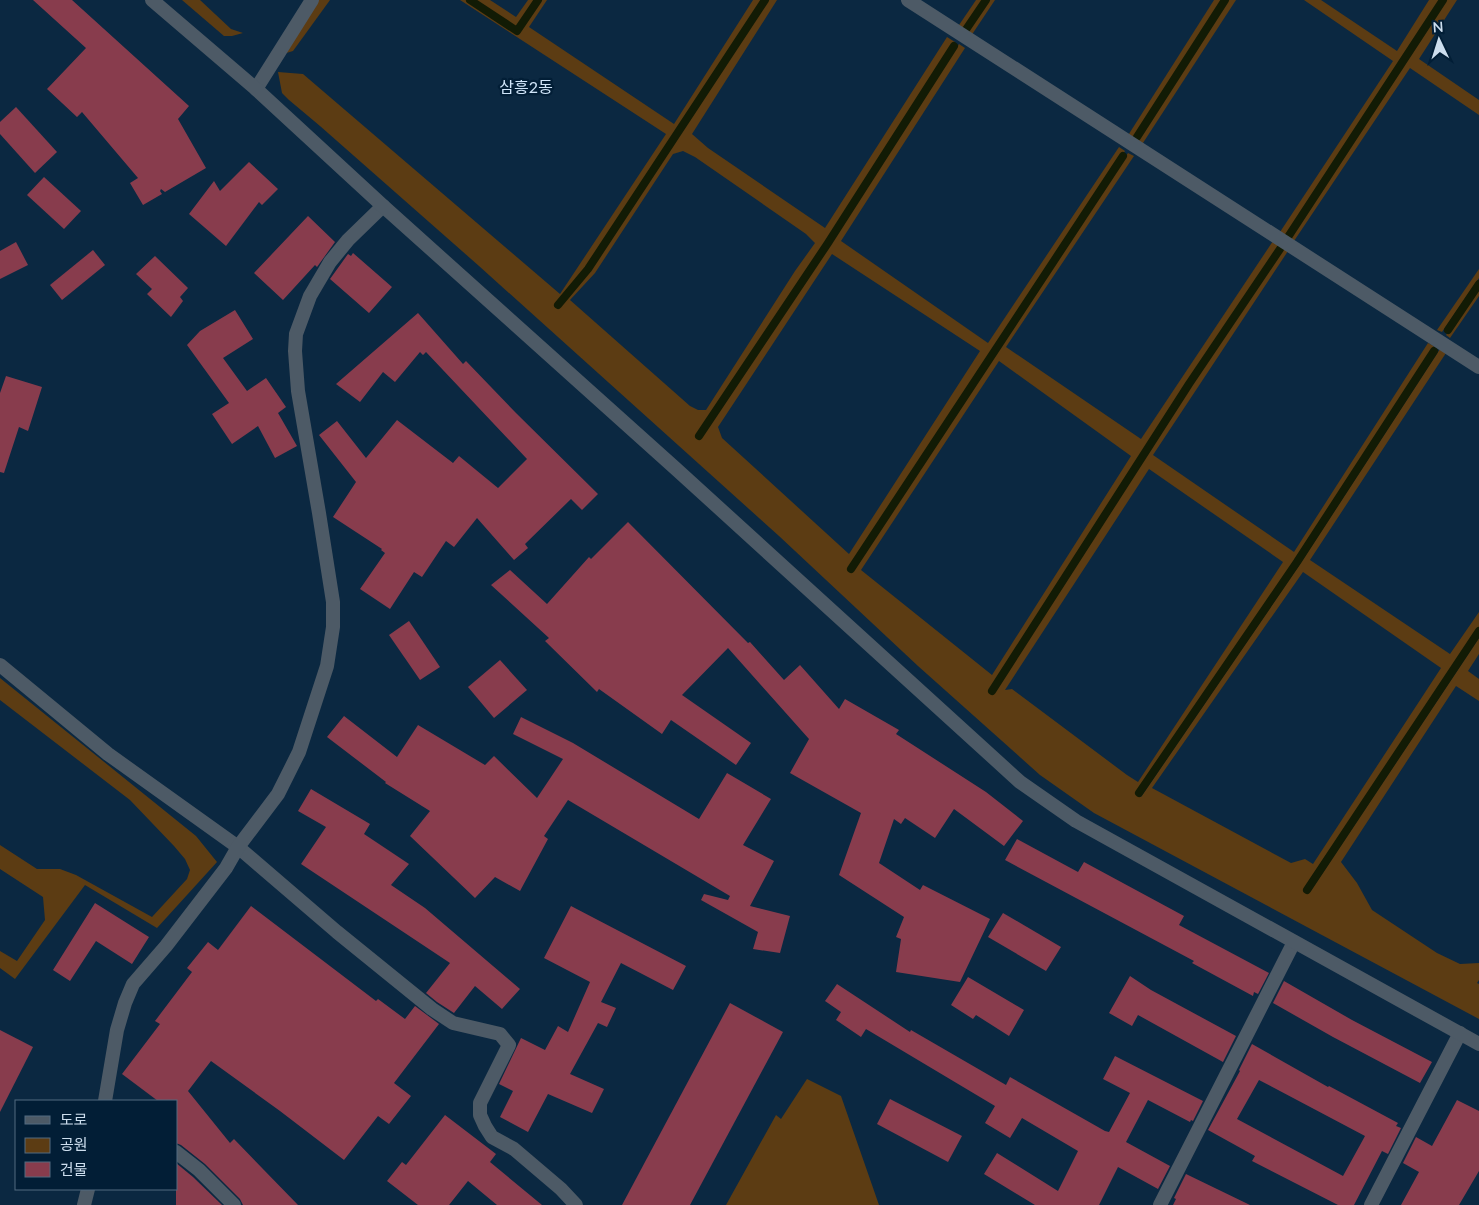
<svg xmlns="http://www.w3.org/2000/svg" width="1479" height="1205" viewBox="0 0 1479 1205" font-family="Lato,'Noto Sans KR',sans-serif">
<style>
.green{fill:#5c3c13;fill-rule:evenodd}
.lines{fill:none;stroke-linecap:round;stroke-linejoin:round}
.stream{stroke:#121b05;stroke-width:8}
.building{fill:#883c4d;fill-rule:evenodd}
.minor{stroke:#4d5a66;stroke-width:14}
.tertiary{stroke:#4d5a66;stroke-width:14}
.labels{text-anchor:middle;stroke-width:4.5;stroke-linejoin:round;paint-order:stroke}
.quarter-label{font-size:16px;fill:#d0e5f9;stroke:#021e36}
</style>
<rect width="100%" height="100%" fill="#0b2841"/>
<!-- green -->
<g class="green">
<path d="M182 0H200L231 29 243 33 232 36H224Z"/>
<path d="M317 0H330L293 51 283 54Z"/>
<path d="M460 0H467L519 34 542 0H547L529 27 674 124 753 0H763L677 133 586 268 555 306 558 309 590 271 768 0H777L692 134 708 148 825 228 947 37 955 42 826 244 697 437 700 439 829 245 959 44 965 48 841 241 988 343 1119 147 1125 151 992 350 849 569 851 572 1128 153 1134 156 1006 347 1141 439 1273 241 1279 245 1186 383 989 692 992 695 1192 383 1284 249 1288 251 1153 455 1294 552 1428 343 1434 346 1296 560 1136 793 1141 797 1300 564 1440 349 1446 353 1310 560 1450 654 1479 612V627L1304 888 1310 892 1479 638V654L1468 671 1479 679V701L1456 686 1341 862 1357 883 1372 910 1437 953 1460 964 1479 963V980L1477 983 1479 984V1019L1094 813 1040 775 918 666 779 536 479 266 320 126 289 100 282 93 278 72 303 74 560 294 666 134ZM683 151 695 157 806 234 815 243 795 271 706 410H698L690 406 570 300 595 273 673 154ZM832 254 980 351 849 554 722 438 718 427ZM999 361 1131 456 992 675 861 570ZM1149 469 1283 562 1138 782 1127 775 1012 689 1005 690ZM1303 572 1441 668 1313 864 1305 859 1291 863 1152 788Z"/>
<path d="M474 0H490L516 17 528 0H535L517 27Z"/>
<path d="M976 0H983L961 31 957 28Z"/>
<path d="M988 0H995L971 36 965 33Z"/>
<path d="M1214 0H1223L1132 140 1127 137Z"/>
<path d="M1228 0H1236L1141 146 1137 142Z"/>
<path d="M1304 0H1321L1397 51 1429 0H1441L1286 235 1280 232 1393 61Z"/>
<path d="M1447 0H1457L1419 59 1479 100V115L1410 68 1294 241 1290 239Z"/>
<path d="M1479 269V278L1442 332 1437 330Z"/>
<path d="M1479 287V296L1450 338 1446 335Z"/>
<path d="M0 678 196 836 217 862 157 928 85 885 15 979 0 968V951L17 961 45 920 43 897 0 869V845L37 869H60L76 875 152 917 187 879 190 870 185 859 174 846 130 800 0 700Z"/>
<path d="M807 1079 841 1096 879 1205H726L776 1115 781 1119Z"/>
</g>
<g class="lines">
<!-- stream -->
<g class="stream">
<path d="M470 0 517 31 538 0"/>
<path d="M965 31 986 0"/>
<path d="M1137 137 1225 0"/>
<path d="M1288 237 1443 0"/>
<path d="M558 305 588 269 765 0"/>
<path d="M1448 330 1479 284"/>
<path d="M699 436 828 243 954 46"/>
<path d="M851 569 1123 156"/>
<path d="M992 691 1189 384 1280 249"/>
<path d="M1139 793 1297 562 1434 351"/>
<path d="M1307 890 1479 631"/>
</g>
</g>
<!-- building -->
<g class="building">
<path d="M33 0H72L189 106 178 119 206 168 165 192 161 189 160 191 162 194 143 205 130 183 138 178 82 112 77 117 47 89 86 48Z"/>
<path d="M16 107 57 152 35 173 0 134V122Z"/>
<path d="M249 162 278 189 262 205 259 202 226 246 189 214 214 181 220 191Z"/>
<path d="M44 177 81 211 64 229 27 195Z"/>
<path d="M308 216 335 242 317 267 315 265 283 300 254 273Z"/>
<path d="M16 242 28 265 0 279V251Z"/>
<path d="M93 250 105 265 62 300 50 285Z"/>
<path d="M353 253 392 287 369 313 330 279 348 254 351 256Z"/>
<path d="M155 256 188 288 180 297 183 301 171 317 147 294 152 289 136 274Z"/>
<path d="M235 310 253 339 223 358 247 391 266 378 286 407 278 413 297 446 275 458 258 426 232 444 212 414 229 403 187 345 200 331Z"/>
<path d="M418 313 463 364 466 361 516 413 598 494 582 510 571 499 525 544 528 548 514 560 477 518 454 547 446 541 422 577 414 572 390 609 360 589 385 553 381 550 382 549 333 517 356 482 319 435 337 421 366 458 397 420 453 463 459 456 498 488 527 459 426 352 423 355 420 352 395 382 383 372 360 402 336 384Z"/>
<path d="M6 376 42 387 28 431 19 427 4 473 0 472V393Z"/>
<path d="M628 522 748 643 750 642 784 680 800 665 839 709 845 699 899 730 896 734 986 792 1023 821 1004 846 954 809 935 838 905 818 901 824 894 819 879 863 920 890 923 885 990 919 960 982 896 972 901 939 896 937 904 917 839 875 861 813 790 773 809 739 728 648 682 695 751 743 736 765 671 720 662 734 599 689 597 692 545 641 549 638 491 585 510 570 547 604 589 557 591 559Z"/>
<path d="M409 621 440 667 420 680 389 635Z"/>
<path d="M500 660 527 690 494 718 468 687Z"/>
<path d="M344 716 397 757 418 725 485 765 494 756 537 798 563 759 513 734 521 717 573 743 699 819 727 773 771 799 743 845 774 861 750 906 790 916 780 953 753 949 758 932 701 900 704 894 728 900 730 896 568 800 544 836 548 839 520 891 495 877 475 898 410 836 430 811 385 783 386 782 327 737Z"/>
<path d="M311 789 370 824 364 834 409 864 391 885 425 908 520 989 502 1009 475 986 454 1013 437 1002 426 993 450 963 301 864 326 827 298 811Z"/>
<path d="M1017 839 1078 872 1084 862 1184 916 1179 925 1269 973 1258 994 1254 992 1253 996 1192 963 1194 961 1005 860Z"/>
<path d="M95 903 149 937 132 964 96 941 70 981 53 970Z"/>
<path d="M251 906 376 1001 378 999 405 1019 415 1006 439 1024 394 1083 411 1096 389 1124 378 1116 344 1160 280 1111 211 1061 188 1091 230 1143 234 1139 298 1205H243L240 1199 205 1164 181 1145 176 1143V1101H158L122 1074 160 1024 155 1021 192 972 187 968 208 942 218 950Z"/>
<path d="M571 906 686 966 673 990 621 963 601 1002 616 1008 607 1027 598 1023 570 1074 604 1089 592 1113 548 1094 528 1132 500 1117 513 1091 499 1084 521 1038 545 1050 558 1026 568 1032 590 982 544 958Z"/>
<path d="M1003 913 1061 947 1046 971 988 937Z"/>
<path d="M1130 976 1151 990 1236 1036 1223 1062 1138 1015 1132 1026 1109 1013Z"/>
<path d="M968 977 1024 1010 1009 1036 976 1015 973 1019 951 1005Z"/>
<path d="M1284 981 1352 1020 1432 1062 1420 1083 1333 1037 1273 1003Z"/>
<path d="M837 984 910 1032 911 1030 1006 1085 1010 1077 1105 1131 1109 1132 1130 1093 1103 1079 1115 1056 1203 1101 1193 1121 1191 1120 1190 1122 1148 1100 1126 1142 1170 1166 1158 1189 1118 1167 1099 1205H1035L984 1174 997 1153 1058 1191 1078 1151 1022 1118 1010 1138 985 1123 995 1106 866 1029 861 1037 836 1020 841 1012 825 1001Z"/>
<path d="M730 1003 783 1032 690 1205H622Z"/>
<path d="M0 1030 33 1047 0 1112Z"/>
<path d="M1252 1044 1328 1087 1329 1086 1398 1123 1396 1126 1401 1128 1388 1154 1382 1151 1354 1205H1338L1252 1161 1255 1156 1208 1130 1240 1071 1239 1070ZM1259 1080 1365 1136 1343 1176 1237 1119Z"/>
<path d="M890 1099 962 1136 948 1162 877 1124Z"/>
<path d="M1457 1100 1479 1111V1171L1459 1205H1401L1419 1172 1403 1163 1416 1137 1432 1146Z"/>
<path d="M445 1115 496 1154 490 1162 542 1205H497L468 1181 449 1205H418L387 1181 402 1162 406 1165Z"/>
<path d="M176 1163 193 1177 222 1205H176Z"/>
<path d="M1186 1174 1250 1205H1173L1176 1199 1174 1198Z"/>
</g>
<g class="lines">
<!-- minor -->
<g class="minor">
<path d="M908 0 1479 367"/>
<path d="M256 89 312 0"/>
<path d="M0 665 108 754 238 847 337 932 432 1009 453 1023 500 1034 509 1045 480 1103V1115L485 1126 492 1137 514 1149 561 1189 576 1205"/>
<path d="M105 1101 117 1030 125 1003 133 984 166 946 226 868 238 847 278 794 299 752 327 666 333 627V602L319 513 298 391 295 351 296 334 310 296 330 262 348 240 383 206"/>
<path d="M176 1152 199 1170 234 1205"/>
<path d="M84 1205 88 1189"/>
<path d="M1160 1205 1294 942"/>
<path d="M1371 1205 1460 1033"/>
</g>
<!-- tertiary -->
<path class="tertiary" d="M152 0 256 89 383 206 675 468 1020 782 1076 821 1479 1044"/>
</g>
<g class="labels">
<!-- quarter labels -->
<g class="quarter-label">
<text x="526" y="93">삼흥2동</text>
</g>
</g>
<!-- legend -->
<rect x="15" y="1100" width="162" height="90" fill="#021e36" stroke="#536b80"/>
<rect x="25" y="1116" width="25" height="8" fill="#4d5a66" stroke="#536b80"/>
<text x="60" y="1125" font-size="15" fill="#cddeee">도로</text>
<rect x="25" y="1138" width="25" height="15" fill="#5c3c13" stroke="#536b80"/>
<text x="60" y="1150" font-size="15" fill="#cddeee">공원</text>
<rect x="25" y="1162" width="25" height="15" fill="#883c4d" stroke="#536b80"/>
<text x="60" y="1175" font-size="15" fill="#cddeee">건물</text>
<!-- north arrow -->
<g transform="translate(1439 40) rotate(356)" stroke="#021e36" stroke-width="4" paint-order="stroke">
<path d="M0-4L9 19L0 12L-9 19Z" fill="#cddeee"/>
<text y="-8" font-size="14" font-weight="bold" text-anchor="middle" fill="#cddeee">N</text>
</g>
</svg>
